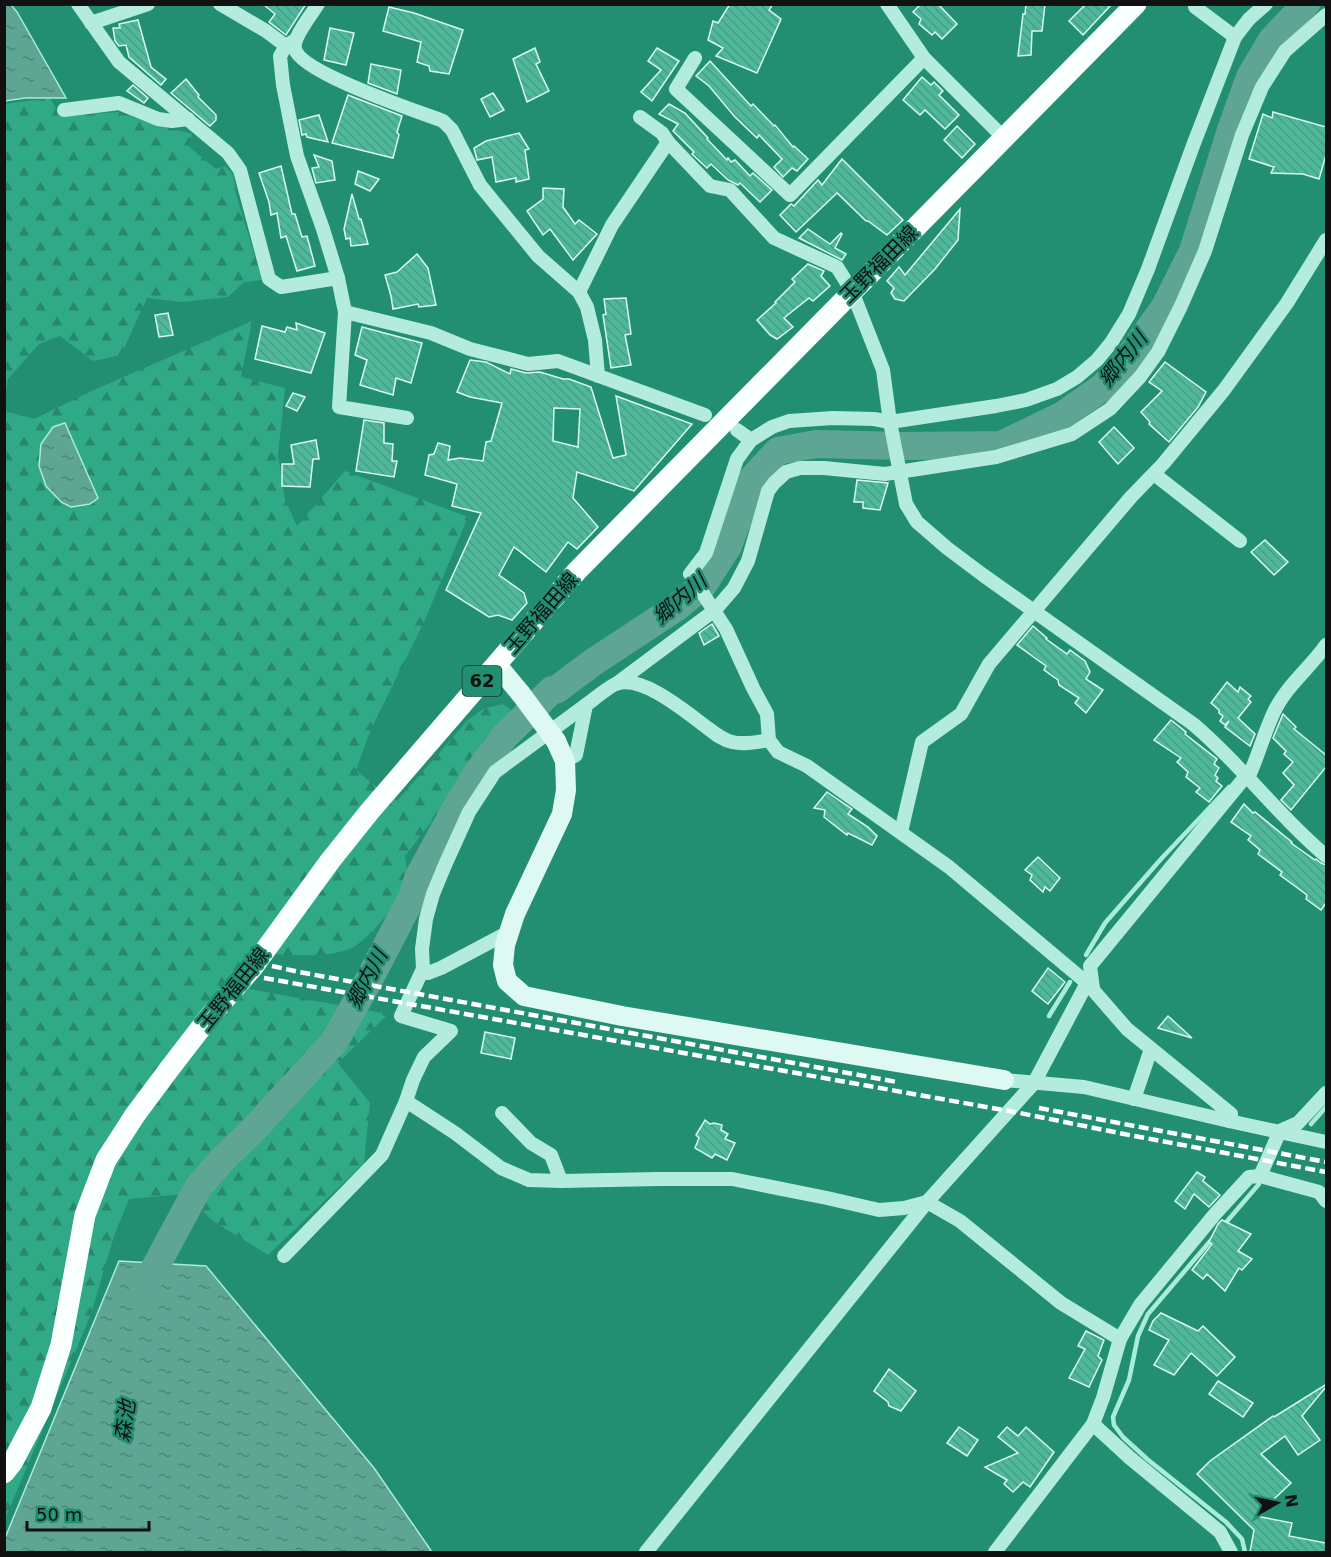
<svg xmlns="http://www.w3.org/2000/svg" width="1331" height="1557" viewBox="0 0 1331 1557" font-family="'DejaVu Sans','Noto Sans JP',sans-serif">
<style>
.forest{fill:url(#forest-firs)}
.water{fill:url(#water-ripples);stroke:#a7edd8;stroke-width:1.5}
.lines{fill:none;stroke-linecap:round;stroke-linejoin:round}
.stream{stroke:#a7edd8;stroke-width:4.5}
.river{stroke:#5ea693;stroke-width:28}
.building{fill:url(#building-back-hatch);stroke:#d8f9ef;stroke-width:1.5;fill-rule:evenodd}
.street{stroke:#b3ecdc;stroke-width:14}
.secondary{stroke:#def9f2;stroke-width:20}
.primary{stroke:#f8fffd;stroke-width:21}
.rail{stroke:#fff;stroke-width:4.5;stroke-dasharray:10 4.5;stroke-linecap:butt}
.secondary-bridge{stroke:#def9f2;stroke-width:20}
.labels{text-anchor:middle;stroke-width:5;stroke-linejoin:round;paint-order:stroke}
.shield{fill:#238f72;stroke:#16372e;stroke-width:1.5}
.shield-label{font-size:18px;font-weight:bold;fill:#111}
.street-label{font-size:20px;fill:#111;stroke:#238f72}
.water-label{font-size:21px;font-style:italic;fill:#111;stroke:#238f72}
</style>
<defs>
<pattern id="forest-firs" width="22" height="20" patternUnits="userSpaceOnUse" patternTransform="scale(1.5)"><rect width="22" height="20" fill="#30a986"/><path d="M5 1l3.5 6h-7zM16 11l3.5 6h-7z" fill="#27886c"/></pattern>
<pattern id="water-ripples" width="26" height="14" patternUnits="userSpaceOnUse" patternTransform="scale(1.5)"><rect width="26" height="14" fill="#5ea693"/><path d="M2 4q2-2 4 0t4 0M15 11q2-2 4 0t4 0" fill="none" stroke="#4c8677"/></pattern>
<pattern id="building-back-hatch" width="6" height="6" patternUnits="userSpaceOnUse" patternTransform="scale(1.5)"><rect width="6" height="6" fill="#50b89a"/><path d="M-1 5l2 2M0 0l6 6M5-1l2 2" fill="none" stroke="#459d84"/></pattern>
</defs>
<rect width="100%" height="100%" fill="#238f72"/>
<!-- forest -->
<g class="forest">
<path d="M50 98 60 116 119 112 147 122 192 134 188 146 216 169 225 166 233 174 236 194 262 280 244 282 228 297 182 302 147 298 121 355 93 361 60 336 39 344 8 379 5 397V104Z"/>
<path d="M252 321 241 377 285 388 278 455 285 500 297 526 345 471 468 517 424 622 371 729 356 770 375 786 397 801 468 720 483 709 503 704 515 713 405 856C406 864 408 876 406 883 400 901 366 944 349 949 325 958 300 955 275 954L249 989 388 1014 338 1063 370 1103 364 1163 268 1255 213 1221 185 1194 129 1199 114 1236 91 1314 5 1519V411L34 419 94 390Z"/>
</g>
<!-- water -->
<g class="water">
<path d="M5 4 11 5 17 12 66 98H25L5 101Z"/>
<path d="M65 423 98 498 90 504 71 507 61 502 46 486 39 466 41 444 53 427Z"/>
<path d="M119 1261 206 1266 374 1468 432 1552H5V1538Z"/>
</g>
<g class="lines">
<!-- stream -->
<g class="stream">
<path d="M1086 955 1105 923 1161 859 1229 787"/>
<path d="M1049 1016 1070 982"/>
<path d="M1311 1124 1326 1107"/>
<path d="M1223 1226 1259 1184"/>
<path d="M1212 1239 1148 1314 1138 1336 1129 1380 1113 1417 1114 1425 1123 1437 1147 1459 1226 1522 1242 1539 1245 1552"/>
</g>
<!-- river -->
<path class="river" d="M142 1298 143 1290 199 1186 223 1159 254 1129 334 1042 371 976 413 895 418 878 461 799 472 783 473 779 504 737 552 690H556L592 663 677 607 703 585 728 546 753 478 778 451 816 444 903 446 1001 445 1063 415 1103 387 1124 364 1165 307 1193 251 1231 130 1250 77 1272 40 1306 4"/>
</g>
<!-- building -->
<g class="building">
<path d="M263 4H306L286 35 269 22 275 14Z"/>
<path d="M730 4H773L769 10 781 19 757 73 716 56 723 48 708 40 713 21 718 23Z"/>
<path d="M921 4H938L957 24 942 39 935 32 932 35 919 24 921 19 913 12Z"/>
<path d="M1026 4H1045L1042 31H1032L1031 55 1018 56 1023 14H1025Z"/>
<path d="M1086 4H1112L1083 35 1069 21Z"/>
<path d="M389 7 414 13 463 30 449 74 430 71 429 66 417 62 421 42 383 31Z"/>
<path d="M138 20 151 67 166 79 161 85 129 57 126 45 119 46 115 41 113 28H120L119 24Z"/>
<path d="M330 28 354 33 346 65 324 60Z"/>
<path d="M535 48 540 62 536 64 549 91 527 102 513 59Z"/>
<path d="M657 48 679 61 652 101 641 92 661 70 648 61Z"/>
<path d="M710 61 751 106 753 104 774 126 775 125 793 147 794 146 808 159 797 171 792 168 783 177 774 167 782 159 759 135 757 138 735 117 709 86 696 76Z"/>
<path d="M371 64 401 70 397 94 368 83Z"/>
<path d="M922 77 931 85 934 82 943 91 939 95 959 115 945 129 925 110 920 115 903 100Z"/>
<path d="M186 79 199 95 198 97 216 115V120L210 126 171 93Z"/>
<path d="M133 85 148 98 144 103 127 91Z"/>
<path d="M493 93 504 110 490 117 481 99Z"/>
<path d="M348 95 402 116 397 132 399 135 393 158 332 143Z"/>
<path d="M669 104 685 113 708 138 707 139 727 160 728 158 731 162 735 160 750 176 753 173 772 190 760 202 740 183 738 185 728 180 711 164 707 168 692 154 694 152 673 131 678 124 659 114Z"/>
<path d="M1273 112 1326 127V155L1319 179 1303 174 1271 173 1274 167 1249 159 1263 114 1272 118Z"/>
<path d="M319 115 328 142 307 137 306 134 302 135 299 120Z"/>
<path d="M957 126 975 144 962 158 944 140Z"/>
<path d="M519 133 529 149 525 150 529 179 516 182V178L496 182 492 157 477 160 474 148 486 141Z"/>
<path d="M314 155 332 161 335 180 316 183 312 168 319 167Z"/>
<path d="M842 159 903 220 887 235 868 221H866L837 193 796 232 780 215 791 204 794 206 818 180 822 185Z"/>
<path d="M281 166 292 214H295L302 237 307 236 315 266 297 271 286 236 281 238 277 213 271 215 269 202 259 173Z"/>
<path d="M358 171 379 179 370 191 355 184Z"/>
<path d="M543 188 564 189 563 207 575 224 579 220 597 234 573 260 550 229 543 235 527 211 543 199Z"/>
<path d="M352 194 359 219H361L368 244 351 246 350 238 346 239 344 229Z"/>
<path d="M960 209 958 240 935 269 904 301 895 299 891 293 894 288 887 281 899 267 905 275Z"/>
<path d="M808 229 830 244 841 233 842 234 835 248 846 254 842 260 799 238Z"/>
<path d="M417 254 428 268 436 305 419 307 418 304 393 309 391 296 385 275 397 272Z"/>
<path d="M808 264 824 271 821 276 830 286 813 301 809 298 784 318 793 327 777 339 770 335 757 320 776 303 775 302 795 282 792 279Z"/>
<path d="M626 298 631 334 625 335 631 365 611 368 603 315 606 314 604 299Z"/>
<path d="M168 313 173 335 159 337 155 315Z"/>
<path d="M296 323 325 333 311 373 255 359 262 326 285 332 287 327 297 330Z"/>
<path d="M362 327 422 343 411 383 396 378 393 395 360 385 367 360 355 355Z"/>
<path d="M470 360 486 362 510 374 511 369 526 373 540 372 563 379H569L591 387 613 458 626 455 616 396 692 424 634 491 577 472 573 498 598 527 577 549 568 542 546 572 514 547 499 575 524 593 527 603 512 620 498 615 489 617 446 590 481 513 452 506 457 484 425 475 429 455 434 454 438 443 450 446 448 460 460 458 483 461 486 442 491 441 502 403 470 397 457 392ZM554 408 580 409 578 447 553 441Z"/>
<path d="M1165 362 1206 392 1198 407 1169 442 1149 424 1150 422 1141 412 1162 391 1149 382Z"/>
<path d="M293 393 305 397 297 411 286 406Z"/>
<path d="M364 420 384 423V443L393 444 392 461H397L394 477 356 471Z"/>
<path d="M1114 427 1134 448 1118 464 1099 442Z"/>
<path d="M316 440 319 459H313L310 487 282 486V464H294L291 445Z"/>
<path d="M857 480 888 483 880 510 863 508V502H854Z"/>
<path d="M1265 540 1288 562 1274 575 1251 552Z"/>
<path d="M712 624 719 636 704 645 699 633Z"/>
<path d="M1033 626 1047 638 1046 639 1067 654 1070 650 1085 661 1090 672 1086 679 1103 690 1086 713 1075 703 1079 698 1059 685 1058 680 1044 670 1046 666 1017 645Z"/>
<path d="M1227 682 1238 692 1240 687 1251 696 1248 699 1251 702 1238 718 1255 734 1250 746 1225 727 1229 721 1225 725 1220 721 1223 716 1219 713V710L1211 703Z"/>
<path d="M1283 714 1296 727 1294 729 1326 755V767L1291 810 1281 800 1294 785 1283 773 1293 762 1284 754 1286 751 1273 738Z"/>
<path d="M1171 720 1186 732 1185 734 1217 759 1214 764 1219 768 1215 775 1218 778 1216 781 1222 786 1209 802 1196 792 1200 788 1186 777 1188 772 1177 762 1181 758 1154 740Z"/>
<path d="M827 792 852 809 848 814 868 827 877 836 872 845 848 833 847 835 824 817 825 810 814 808Z"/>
<path d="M1244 804 1253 813 1255 812 1292 842 1291 843 1315 860 1316 859 1321 863 1326 865V903L1321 910 1306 899 1307 895 1280 875 1282 872 1258 854 1260 850 1248 840 1251 836 1231 822Z"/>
<path d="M1038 857 1060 878 1050 891 1045 887 1043 892 1030 880 1032 875 1025 870Z"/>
<path d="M1048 968 1065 982 1048 1004 1032 991Z"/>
<path d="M1168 1016 1192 1038 1158 1028Z"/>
<path d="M485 1032 515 1038 511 1059 481 1053Z"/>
<path d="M705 1120 710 1124 714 1123 722 1125 721 1130 728 1134 725 1139 735 1143 727 1160 715 1154 712 1158 695 1148 699 1138 696 1135Z"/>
<path d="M1197 1172 1205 1177 1203 1181 1220 1195 1209 1207 1194 1194 1185 1209 1175 1201Z"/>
<path d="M1222 1220 1251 1234 1238 1251 1252 1259 1242 1270 1239 1268 1225 1291 1207 1274 1203 1279 1192 1270 1212 1244 1209 1242 1218 1224Z"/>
<path d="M1161 1313 1198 1331 1203 1326 1235 1357 1217 1376 1191 1353 1174 1375 1154 1365 1169 1340 1149 1330 1153 1321Z"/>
<path d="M1086 1331 1104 1340 1098 1356 1102 1360 1089 1387 1069 1378 1085 1349 1078 1346Z"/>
<path d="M889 1369 916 1391 901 1411 889 1406 888 1402 874 1391Z"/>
<path d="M1218 1381 1253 1403 1243 1417 1209 1394Z"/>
<path d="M1325 1385 1326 1387 1302 1416 1320 1440 1298 1455 1285 1436 1261 1454 1291 1483 1256 1516 1292 1523 1289 1536 1326 1543V1552H1250L1254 1530 1197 1474 1210 1461 1273 1416 1274 1417Z"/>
<path d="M959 1427 978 1440 967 1456 947 1443Z"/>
<path d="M1007 1427 1018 1436 1026 1427 1054 1452 1030 1487 1023 1482 1013 1492 1004 1484 1007 1480 985 1467 1018 1453 998 1437Z"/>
</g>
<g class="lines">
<!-- street -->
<g class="street">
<path d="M78 4 119 62 228 153 240 170 269 279 281 287 338 278"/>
<path d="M220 4 266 31 286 46"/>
<path d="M318 4C312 14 292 38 295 49 301 73 417 111 443 121L452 130 480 185 538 256 579 292 587 307 595 340 598 376"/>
<path d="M887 4 924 58 1004 138"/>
<path d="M1195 4V7L1235 37"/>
<path d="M91 23 148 4"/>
<path d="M295 40 286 46 280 56 283 85 297 156 323 229 338 278 345 312 339 407 407 418"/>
<path d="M695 58 676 89 790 195 924 58"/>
<path d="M64 110 119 103 158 119 172 121 188 119"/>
<path d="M640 117 662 133 668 142 710 186 730 190 774 238 837 267 852 291 883 370 890 422 906 504 917 522 947 548 983 575 1193 724C1241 764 1278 816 1326 856"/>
<path d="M579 292 612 225 668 142"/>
<path d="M345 312 431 333 470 349 528 364 558 361 705 415"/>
<path d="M737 430 751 440"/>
<path d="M1154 474 1240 541"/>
<path d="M616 684 715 610 734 588 748 561 768 491 774 483 786 472 800 468H824L885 474 996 457 1072 434 1110 409 1140 377 1158 352 1181 306 1205 251 1242 135 1262 87 1285 51 1326 15"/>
<path d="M565 761 576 755 586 705C593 700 608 687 616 684 641 674 685 711 705 726 713 732 722 740 732 742 744 745 757 742 769 740"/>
<path d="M1248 778C1258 757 1264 733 1274 712 1286 686 1310 668 1326 645"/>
<path d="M901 832 922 742 961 714 989 664 1131 497 1163 464 1224 390 1287 303 1326 240"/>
<path d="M509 932 441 968 428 973 423 969 422 949 426 919 433 894 445 865 469 812 495 772 586 705"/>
<path d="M1093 989 1090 966 1246 776"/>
<path d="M1004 1080 1084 1087 1229 1121 1231 1114 1127 1029 1087 983 949 867 807 766 778 752 769 740 767 714 753 688 726 629 690 574 706 553 737 459 751 440 772 427 789 421 833 418 874 419 890 422 996 406 1026 400 1057 389 1077 377 1097 360 1111 343 1129 314 1148 269 1194 143 1235 37 1249 19 1266 4"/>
<path d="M1134 1099 1151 1049"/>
<path d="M406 1101 413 1080 424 1057 451 1031 401 1016 423 969"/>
<path d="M502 1113 531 1143 551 1155 561 1181"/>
<path d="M1229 1121 1326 1142"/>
<path d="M1260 1176 1280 1131 1298 1123 1326 1093"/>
<path d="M284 1256 382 1155 406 1101 455 1133 501 1168 529 1180 561 1181 659 1179H732L827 1198 879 1210 904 1208 927 1202 960 1221 1061 1303 1120 1339"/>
<path d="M1093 1424 1130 1458 1220 1532 1231 1552"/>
<path d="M646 1552 927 1202 1034 1083 1087 983"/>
<path d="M995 1552 1093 1424 1103 1398 1120 1339 1140 1305 1215 1214 1249 1177 1260 1176 1319 1192 1326 1201"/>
</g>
<!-- secondary -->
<g class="secondary">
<path d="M497 665 521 694"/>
<path d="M556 741 565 761 566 790 562 814 515 914 505 945 503 965 507 981 524 996 622 1016 1004 1080"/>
</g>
<!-- primary -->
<path class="primary" d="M4 1473 12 1463 41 1408 61 1345 85 1215 106 1160 135 1115 170 1068 210 1016 253 967 330 861 370 811 577 571 1136 4"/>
<!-- rail -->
<g class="rail">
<path d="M272 966 299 972 897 1082"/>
<path d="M264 978 1020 1113 1124 1134 1326 1172"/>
<path d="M1039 1108 1326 1162"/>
</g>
<!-- secondary-bridge -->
<path class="secondary-bridge" d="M521 694 556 741"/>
</g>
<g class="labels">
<!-- shield labels -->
<rect class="shield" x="462.5" y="666" width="39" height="30" rx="4.5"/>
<g class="shield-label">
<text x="482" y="687">62</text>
</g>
<!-- street labels -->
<g class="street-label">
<text transform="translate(879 264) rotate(-45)" y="7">玉野福田線</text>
<text transform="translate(541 613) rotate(-49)" y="7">玉野福田線</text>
<text transform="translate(233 989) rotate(-51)" y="7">玉野福田線</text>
</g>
<!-- water labels -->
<g class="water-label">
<text transform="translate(1123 359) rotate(-51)" y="7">郷内川</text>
<text transform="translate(680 599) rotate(-41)" y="7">郷内川</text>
<text transform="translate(367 979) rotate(-62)" y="7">郷内川</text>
<text transform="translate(125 1421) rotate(-82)" y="7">森池</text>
</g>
</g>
<!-- border -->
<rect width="1331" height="1557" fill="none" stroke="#111111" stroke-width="12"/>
<!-- north arrow -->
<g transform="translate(1277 1503) rotate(81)" stroke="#238f72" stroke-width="4.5" paint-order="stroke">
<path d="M0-4.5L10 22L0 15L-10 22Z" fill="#111111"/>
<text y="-9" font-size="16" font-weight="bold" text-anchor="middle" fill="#111111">N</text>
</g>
<!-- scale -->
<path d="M27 1521v9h122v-9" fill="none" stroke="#111111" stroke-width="3"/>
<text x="36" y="1521" font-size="18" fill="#111111" stroke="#238f72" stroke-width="4.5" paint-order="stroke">50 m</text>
</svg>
